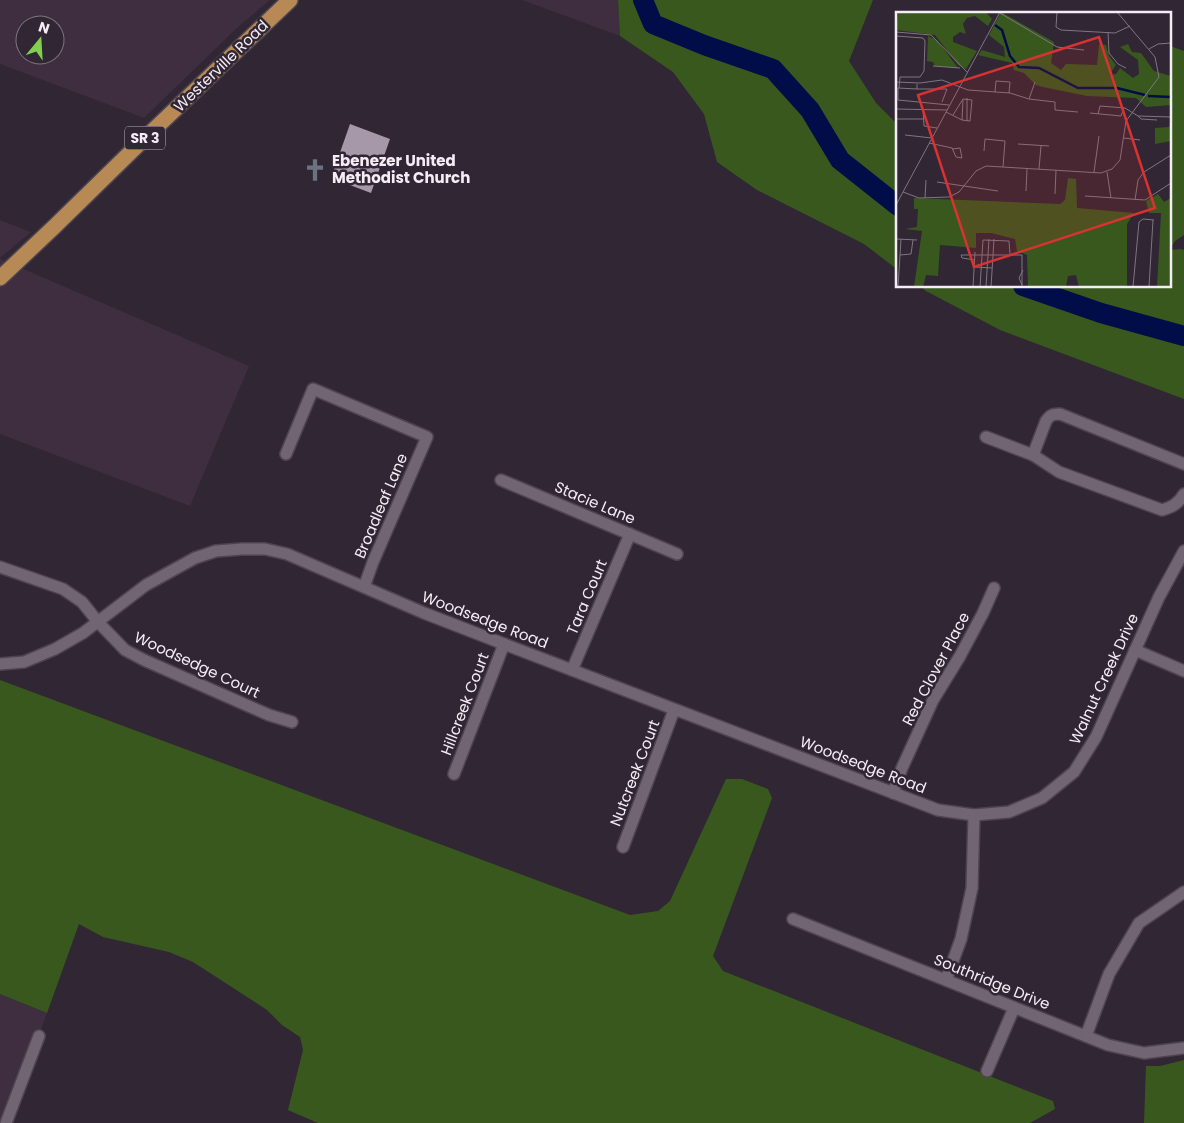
<svg xmlns="http://www.w3.org/2000/svg" width="1184" height="1123" viewBox="0 0 1184 1123" font-family="Poppins,sans-serif">
<style>
.built{fill:#3e2e40;fill-rule:evenodd}
.green{fill:#39581e}
.lines{fill:none;stroke-linecap:round;stroke-linejoin:round}
.river{stroke:#010d49;stroke-width:20}
.building{fill:#a798a9}
.street-casing{stroke:#4e4450;stroke-width:14}
.primary-casing{stroke:#4e4450;stroke-width:18}
.street{stroke:#716473;stroke-width:11}
.primary{stroke:#b78a55;stroke-width:15}
.labels{text-anchor:middle;stroke-width:5;stroke-linejoin:round;paint-order:stroke}
.shield{fill:#312633;stroke:#bab1bc;stroke-width:1}
.shield-label{font-size:14px;font-weight:bold;fill:#f5edf6}
.street-label{font-size:15px;fill:#f5edf6;stroke:#312633}
.poi-label{font-size:15px;font-weight:bold;fill:#f5edf6;stroke:#312633;text-anchor:start}
.inset-river{fill:none;stroke:#010d49;stroke-width:2.5}
.inset-road{fill:none;stroke:#7f7681;stroke-width:1}
.view{fill:#d83232;fill-opacity:0.15;stroke:#d83232;stroke-width:2.5}
.inset-edge{fill:none;stroke:#f5edf6;stroke-width:2.5}
</style>
<rect width="100%" height="100%" fill="#312633"/>
<!-- built -->
<g class="built">
<path d="M0 0H270L237 28 144 118 0 64ZM25 25H55V55H25Z"/>
<path d="M522 0H618L620 36Z"/>
<path d="M0 220 31 232 0 258Z"/>
<path d="M0 259 249 366 190 506 0 434Z"/>
<path d="M0 994 47 1013 5 1123H0Z"/>
</g>
<!-- green -->
<g class="green">
<path d="M618 0H873L849 61 876 103 896 123H898V270L864 244 757 190 717 162 704 114 673 72 620 36Z"/>
<path d="M1170 46 1184 51V235L1175 241 1170 249Z"/>
<path d="M1181 249 1184 250V399L1000 330 926 291 920 286H1170V250Z"/>
<path d="M0 680 630 915 658 911 670 901 726 779H742L768 789 772 798 713 956 723 971 1053 1101 1055 1109 1030 1123H318L288 1110 303 1050 300 1037 282 1025 267 1010 193 962 169 952 103 937 79 924 47 1013 0 994Z"/>
<path d="M1184 1060V1123H1144L1146 1066H1160Z"/>
</g>
<g class="lines">
<!-- river -->
<g class="river">
<path d="M643 0 653 24 704 45 773 69 810 110 840 160 898 206"/>
<path d="M1023 286 1101 313 1184 336"/>
</g>
</g>
<!-- building -->
<path class="building" d="M350 124 390 139 371 193 331 178Z"/>
<g class="lines">
<defs>
<g id="street">
<path d="M986 437 1033 455 1059 472 1162 510C1172 507 1178 504 1184 494"/>
<path d="M286 454 313 389 427 437 373 562 364 587"/>
<path d="M1033 455 1046 421C1050 415 1053 414 1060 414L1184 464"/>
<path d="M501 480 677 554"/>
<path d="M0 567 63 589 82 602 98 622 125 650 144 660 269 715 292 722"/>
<path d="M1135 650 1184 671"/>
<path d="M0 664 24 662 55 649 83 633 146 585 195 558 216 551 242 549H265L287 554 424 613 504 644 938 810 974 815 1009 812 1042 798 1074 772 1096 737 1159 597 1184 551"/>
<path d="M572 670 630 534"/>
<path d="M454 774 504 644"/>
<path d="M893 793 902 768 933 700 960 656 983 613 994 588"/>
<path d="M623 847 674 710"/>
<path d="M793 919 1108 1045 1144 1053 1184 1048"/>
<path d="M946 980 961 939 972 888 974 815"/>
<path d="M1086 1036 1109 974 1139 923 1184 892"/>
<path d="M987 1071 1014 1008"/>
<path d="M6 1123 39 1036"/>
</g>
<path id="primary" d="M0 278 54 227 143 140 290 0"/>
</defs>
<!-- street casing -->
<use href="#street" class="street-casing"/>
<!-- primary casing -->
<use href="#primary" class="primary-casing"/>
<!-- street -->
<use href="#street" class="street"/>
<!-- primary -->
<use href="#primary" class="primary"/>
</g>
<!-- icons -->
<defs>
<symbol id="church-bare" viewBox="-9 -9 18 18"><path d="M-1.2-6h2.4v3.5h3.3v2.4h-3.3V6h-2.4V-.1h-3.3v-2.4h3.3Z" fill="#6b7280" stroke="#312633" stroke-width="2.5" paint-order="stroke"/></symbol>
</defs>
<g fill-rule="evenodd">
<use href="#church-bare" x="299" y="154" width="32" height="32"/>
</g>
<g class="labels">
<!-- shield labels -->
<rect class="shield" x="125" y="126.5" width="40" height="23" rx="4"/>
<g class="shield-label">
<text x="145" y="143">SR 3</text>
</g>
<!-- street labels -->
<g class="street-label">
<text transform="translate(221 66) rotate(-44)" y="5">Westerville Road</text>
<text transform="translate(595 503) rotate(23)" y="5">Stacie Lane</text>
<text transform="translate(381 506) rotate(-67)" y="5">Broadleaf Lane</text>
<text transform="translate(587 597) rotate(-67)" y="5">Tara Court</text>
<text transform="translate(485 620) rotate(21)" y="5">Woodsedge Road</text>
<text transform="translate(197 665) rotate(25)" y="5">Woodsedge Court</text>
<text transform="translate(936 669) rotate(-62)" y="5">Red Clover Place</text>
<text transform="translate(1104 679) rotate(-65)" y="5">Walnut Creek Drive</text>
<text transform="translate(465 704) rotate(-69)" y="5">Hillcreek Court</text>
<text transform="translate(863 765) rotate(21)" y="5">Woodsedge Road</text>
<text transform="translate(635 773) rotate(-69)" y="5">Nutcreek Court</text>
<text transform="translate(992 982) rotate(22)" y="5">Southridge Drive</text>
</g>
<!-- poi labels -->
<g class="poi-label">
<text x="332" y="166">Ebenezer United<tspan x="332" dy="17">Methodist Church</tspan></text>
</g>
</g>
<!-- overview -->
<g transform="translate(896 12)">
<rect width="275" height="275" fill="#312633"/>
<path d="M2 0H90L96 7 92 14 79 4 71 6 67 12 70 22 64 20 57 25V30L81 39 70 57 62 53 39 23 0 18ZM105 0 158 30 155 51 165 58 170 52 201 53 203 32 210 33 213 44 220 53 213 63 220 62 224 56 237 66 243 62 242 48 224 35 232 32 236 40 245 41 258 59 275 64V93L250 95 240 86 191 84 147 75 140 73 128 61 118 58 116 51 82 43 86 38 109 45 108 35 93 23ZM32 24 41 28 62 56 39 54 37 50 31 49ZM275 107V129L259 132V116L273 115ZM172 166 180 167 181 196 238 201 231 212V275H183L180 263 172 264 170 275H132L131 243 121 239 119 227 95 221H80V236L44 233 42 264 30 263 27 275H18L26 219 9 217 21 215 22 197H18V186L164 192 169 188ZM262 182 268 190 275 186V275H261L265 201H253L250 189Z" fill="#39581e"/>
<path class="inset-river" d="M99 13 106 18 114 44 123 55 143 56 182 76H221L249 83M252 84 275 85"/>
<path class="inset-road" d="M161 0 160 15 165 18 219 21 234 14M104 1 161 35 188 38M0 20 35 23 71 60M212 20 213 41 222 52 230 56M0 24 27 26 29 29 28 59 24 65H4L3 76M253 37 262 32 275 31M37 54 64 56M0 70 24 71 46 68 72 78 114 81 133 87 159 90V98L182 100M21 72V77L2 76V88L53 93M21 77H51L46 90M99 80 100 69 114 70 113 81M133 87 139 70M0 97 51 98M27 97 28 114 41 116M50 100 66 108 74 109 76 88 67 87 57 103M194 101 225 104 228 96M202 102 204 94 229 96 242 104 275 105M242 104 245 107 261 108M0 107H27M66 108 67 88M71 109V86M9 123 36 126M228 126 244 128M33 131 56 136 60 145 66 146 64 136 56 137M122 132 153 134M88 139 89 127 109 129 107 155M143 157 145 134M198 160 203 124M211 160 215 186M41 170 102 179M130 179 131 157M7 180 23 186 53 185 63 180 80 159 90 154 205 161 216 157 224 148 230 109 263 65 259 45 221 0M159 182 160 158M189 184 249 188 275 171M29 186 30 168M239 188 242 168 248 160 275 143M0 193 104 0M1 227 21 228M4 243 15 242 17 228M79 248 66 246 65 243H126V275M79 255 96 256M126 273 123 266 127 258M2 275 5 227M77 275 79 240M84 275 87 228 113 229 114 242M90 275 93 227M95 275 98 227M237 275 243 210 247 207 258 208M253 275 257 208"/>
<path class="view" d="M203 25 259 196 78 255 22 83Z"/>
<rect width="275" height="275" class="inset-edge"/>
</g>
<!-- north arrow -->
<g transform="translate(40 40) rotate(18)"><circle r="24" fill="#312633" stroke="#7f7681"/>
<path d="M0-4L9 19L0 12L-9 19Z" fill="#83d04e"/>
<text y="-8" font-size="14" font-weight="bold" text-anchor="middle" fill="#f5edf6">N</text>
</g>
</svg>
